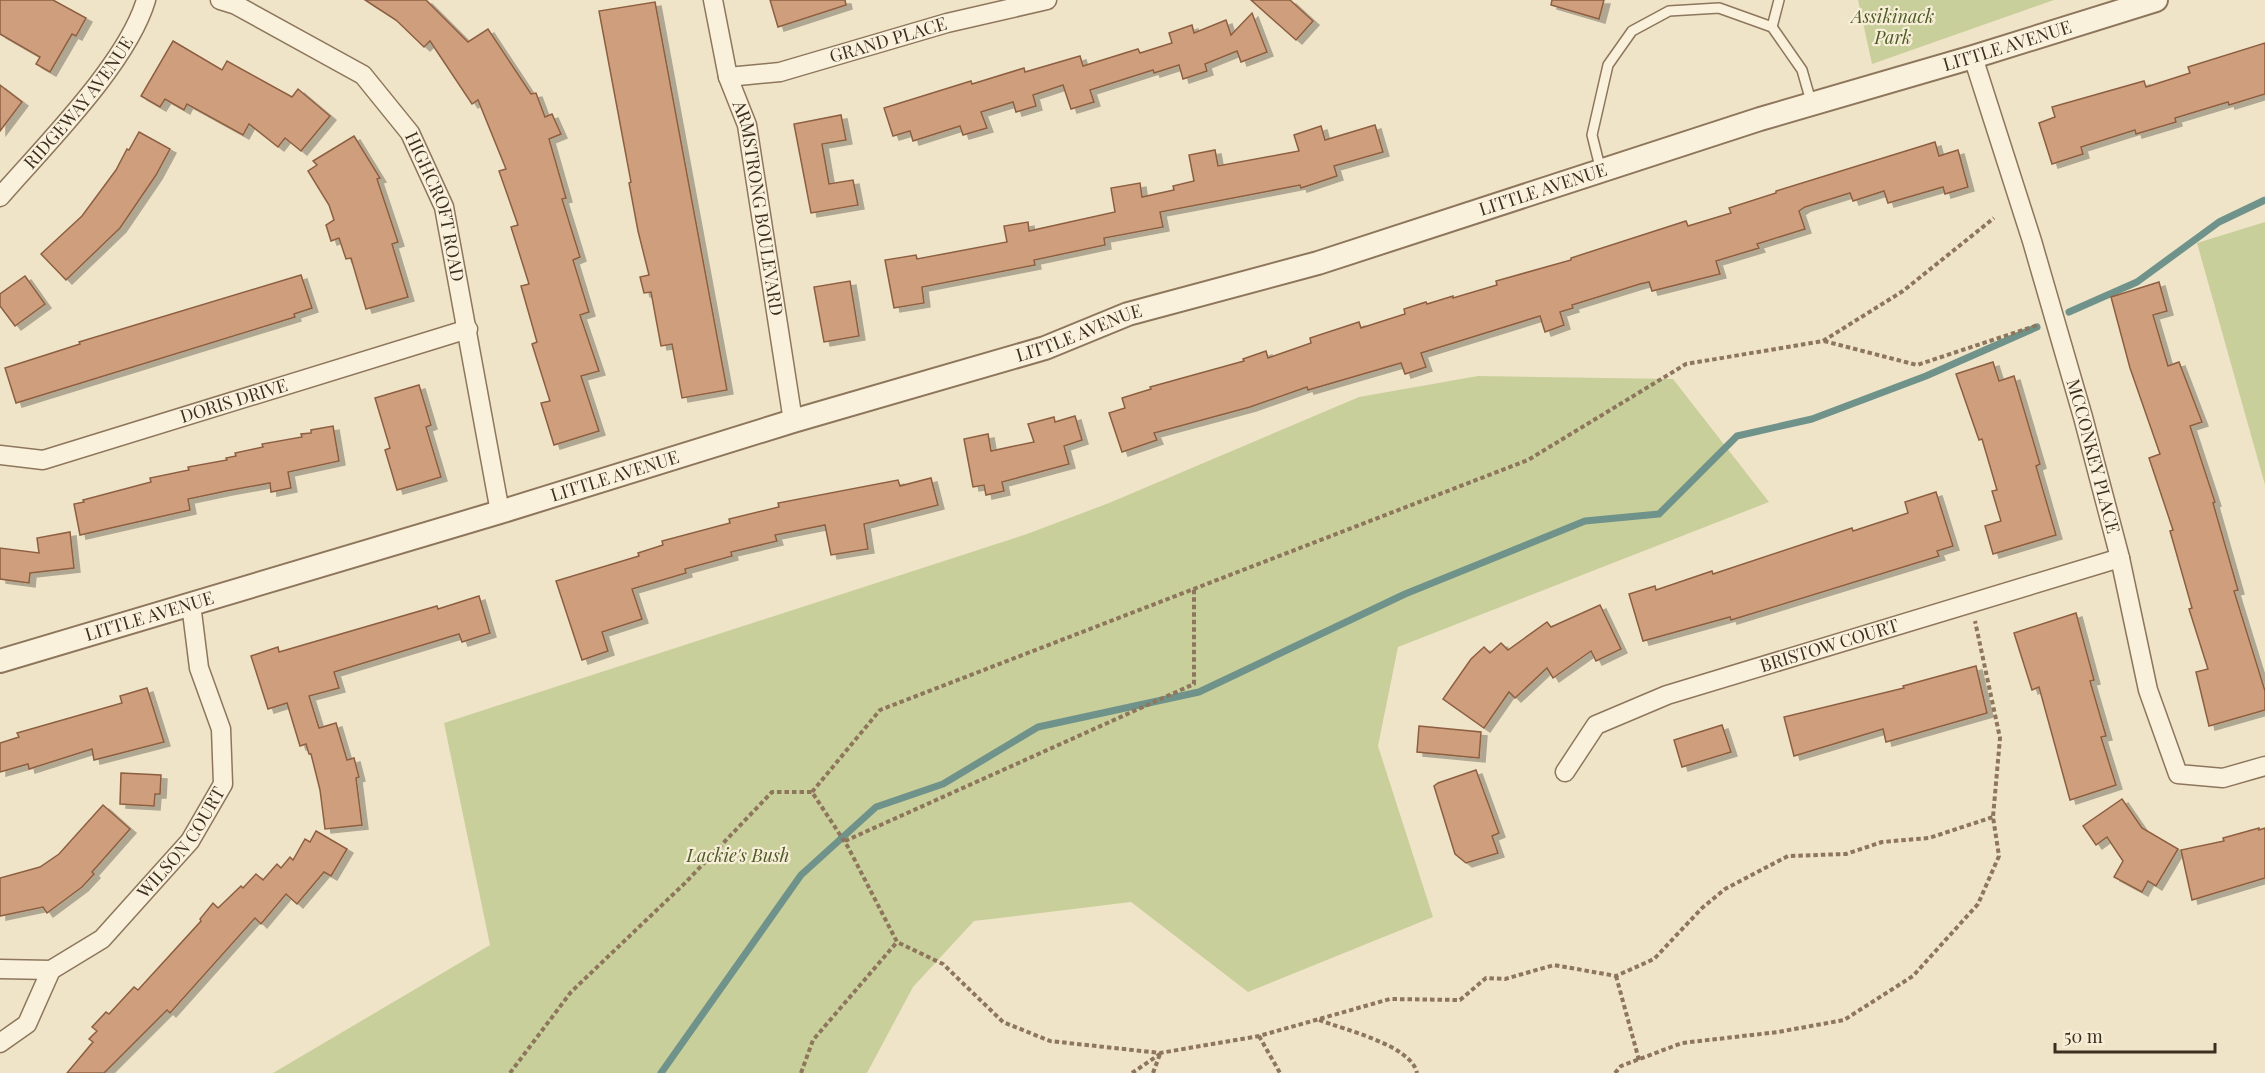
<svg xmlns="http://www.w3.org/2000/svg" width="2265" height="1073" viewBox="0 0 2265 1073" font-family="'Playfair Display',serif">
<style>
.green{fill:#c9cf9b}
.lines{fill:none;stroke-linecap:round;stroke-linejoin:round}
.stream{stroke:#6f938a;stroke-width:7}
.building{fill:#cf9f7d;stroke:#8d5f41;stroke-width:1.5;filter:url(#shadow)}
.service-casing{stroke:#8d765c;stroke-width:12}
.minor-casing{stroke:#8d765c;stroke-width:21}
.tertiary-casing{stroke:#8d765c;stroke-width:26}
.path{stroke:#8d765c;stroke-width:4;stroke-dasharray:4.5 3;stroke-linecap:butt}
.service{stroke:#faf1dc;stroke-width:9}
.minor{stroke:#faf1dc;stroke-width:18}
.tertiary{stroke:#faf1dc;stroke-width:22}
.labels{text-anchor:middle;stroke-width:4.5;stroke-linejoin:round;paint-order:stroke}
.park-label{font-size:18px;font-style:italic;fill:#4d5a26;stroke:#f7eed8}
.street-label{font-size:18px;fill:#3d2e20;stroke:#f7eed8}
</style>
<defs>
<filter id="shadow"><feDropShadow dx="6" dy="4" stdDeviation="0" flood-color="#0004"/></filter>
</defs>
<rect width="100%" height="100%" fill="#f0e4c8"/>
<!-- green -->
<g class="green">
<path d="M1858 0H2054L1872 64Z"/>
<path d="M2265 222V485L2197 243Z"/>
<path d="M1478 376 1673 379 1769 502 1398 647 1378 746 1433 917 1248 992 1131 902 974 921 913 987 867 1073H273L490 945 444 723 1027 534 1109 503 1359 397Z"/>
</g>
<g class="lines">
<!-- stream -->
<g class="stream">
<path d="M2069 312 2137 282 2219 222 2265 200"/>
<path d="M661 1073 801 875 876 807 943 784 1038 727 1199 692 1405 594 1585 521 1659 514 1737 436 1812 419 1926 376 2037 327"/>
</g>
</g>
<!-- building -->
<g class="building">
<path d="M0 0H53L86 18 76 36 72 34 50 72 36 64 40 57 0 34Z"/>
<path d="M365 0H426L468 42 488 29 531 94 536 93 545 117 552 114 561 134 549 139 566 198 562 199 580 257 573 260 589 312 580 315 599 371 581 376 599 431 554 445 541 403 550 401 532 344 537 342 521 286 529 284 511 227 518 225 499 171 506 169 478 100 472 104 430 41 424 47 396 20Z"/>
<path d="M770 0H845L846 5 778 27Z"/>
<path d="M1251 0H1290L1313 21 1296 40Z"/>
<path d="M1552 0H1604L1599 19 1551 5Z"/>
<path d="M655 2 727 390 682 398 672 344 661 346 651 292 644 293 640 277 649 275 638 231 629 183 631 182 599 11Z"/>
<path d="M1252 13 1267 52 1241 62 1237 51 1205 64 1207 71 1183 79 1179 65 1154 73 1153 70 1090 90 1094 102 1071 109 1063 85 1033 95 1036 106 1016 112 1013 102 981 112 987 128 963 135 960 126 913 141 910 131 893 136 884 108 971 81 972 84 1024 68 1025 72 1080 56 1083 66 1138 49 1140 53 1172 43 1169 33 1192 25 1194 33 1226 20 1231 35Z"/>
<path d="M173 41 222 70 227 61 292 97 298 89 330 116 301 151 285 138 278 147 249 124 243 135 187 104 184 110 165 99 160 107 141 96Z"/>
<path d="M2265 43V94L2229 105 2228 102 2175 118 2176 122 2136 134 2135 130 2081 147 2083 154 2052 164 2039 123 2055 117 2052 107 2144 81 2146 87 2190 73 2188 67Z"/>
<path d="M0 85 22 102 0 131Z"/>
<path d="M841 115 846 140 822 144 829 184 853 180 858 205 811 213 794 124Z"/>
<path d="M1375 125 1383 152 1334 166 1337 176 1301 188 1300 185 1160 212 1163 227 1104 238 1105 245 1034 260 1035 265 922 287 924 303 894 308 885 260 916 255 917 259 1007 242 1004 226 1028 222 1029 231 1115 212 1111 188 1140 183 1142 197 1174 190 1173 186 1194 181 1189 155 1215 150 1218 166 1299 151 1294 135 1321 126 1325 140Z"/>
<path d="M139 132 170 149 156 175 120 228 66 280 41 254 82 216 116 170 127 149 129 150Z"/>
<path d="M354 136 380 178 377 179 398 242 392 244 408 297 366 309 351 258 346 259 339 238 331 241 326 225 334 220 329 205 308 171 317 165 313 161Z"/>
<path d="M1935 142 1939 156 1958 150 1968 187 1945 194 1943 187 1888 203 1884 191 1853 201 1850 193 1805 207 1799 211 1805 229 1757 244 1759 248 1716 261 1720 274 1652 291 1649 282 1640 284 1572 305 1573 308 1560 312 1564 325 1545 332 1540 316 1421 353 1426 367 1405 374 1401 363 1308 390 1307 387 1250 407 1154 433 1157 440 1122 452 1109 413 1125 408 1122 398 1151 389 1150 387 1244 361 1243 359 1266 351 1268 358 1311 343 1310 338 1359 322 1361 328 1405 314 1404 309 1426 302 1427 304 1453 296V298L1497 285 1496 281 1571 260V258L1686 221 1688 226 1731 213 1729 208 1776 193V191Z"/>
<path d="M301 275 312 308 294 314 295 317 16 403 5 368 80 344 79 342Z"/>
<path d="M25 276 45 304 15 326 0 306V294Z"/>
<path d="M850 281 859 336 824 342 814 287Z"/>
<path d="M2159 282 2167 311 2153 315 2168 366 2179 362 2202 422 2190 426 2215 502 2213 503 2238 590 2234 591 2265 691V710L2209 726 2196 672 2208 669 2189 609 2192 608 2170 531 2173 530 2149 458 2160 454 2130 368 2111 297Z"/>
<path d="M1993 362 1999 381 2014 376 2040 464 2036 466 2056 535 1993 554 1985 526 2001 521 1992 491 1997 490 1982 439 1979 440 1956 374Z"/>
<path d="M419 385 431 425 426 427 441 477 397 490 385 450 390 448 375 398Z"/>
<path d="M1075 416 1082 440 1064 446 1069 464 1002 482 1004 491 986 495 984 485 973 487 964 439 988 434 991 451 1034 442 1028 424 1054 417 1055 422Z"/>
<path d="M333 426 339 461 288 472 291 488 271 492 270 483 226 491 188 499 190 510 80 535 74 504 84 502 83 500 151 482 150 478 189 470 188 467 227 460 226 458 236 456 235 453 263 447 262 444 302 437 301 434 311 433V430Z"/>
<path d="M931 478 938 505 864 524 868 549 831 555 825 525 775 535 777 541 731 552 732 556 685 569 686 573 632 589 642 619 602 632 608 651 582 660 556 581 639 556 638 553 663 545 662 541 730 523 729 519 779 507 778 503 898 480 900 486Z"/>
<path d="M1936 492 1953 546 1937 551 1939 556 1731 620 1730 617 1643 641 1629 594 1655 586 1656 590 1712 571 1713 574 1852 528 1853 531 1908 513 1905 502Z"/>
<path d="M70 532 74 568 30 573 29 583 0 579V548L39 553 37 538Z"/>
<path d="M479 596 490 633 462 642 459 634 334 672 339 688 309 696 319 728 336 723 347 760 354 758 359 777 356 778 362 825 325 829 320 790 311 754H309L306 744 300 746 287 703 268 709 251 656 278 647 279 652 437 606 438 609Z"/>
<path d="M1600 605 1621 649 1596 661 1591 651 1553 678 1547 668 1515 698 1509 692 1484 728 1443 699 1471 659 1484 647 1490 653 1501 643 1508 650 1547 622 1551 627Z"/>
<path d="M2076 613 2094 680 2090 681 2106 736 2101 737 2116 785 2070 800 2039 687 2032 690 2014 633Z"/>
<path d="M1976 666 1987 713 1886 742 1883 729 1794 756 1784 717 1904 688 1903 686Z"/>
<path d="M147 688 164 742 94 760 92 749 29 769 28 764 0 772V743L19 737 17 733 122 703 120 696Z"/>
<path d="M1722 725 1731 752 1682 767 1674 740Z"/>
<path d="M1419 726 1481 732 1479 758 1417 752Z"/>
<path d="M1476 770 1499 833 1492 836 1498 853 1466 863 1455 854 1434 786 1438 783Z"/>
<path d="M121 773 161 775 160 794H155L154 806 120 804Z"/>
<path d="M2122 799 2142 828 2178 849 2156 886 2148 881 2142 892 2114 877 2123 861 2107 837 2096 845 2083 826Z"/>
<path d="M103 805 130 829 92 872 94 874 82 887 47 913 43 907 0 916V878L40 867 59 854Z"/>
<path d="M2259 828V830L2265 828V878L2192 900 2181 850 2224 841 2223 838Z"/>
<path d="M316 831 347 849 331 876 324 872 297 904 286 894 261 924 255 918 170 1013 167 1010 104 1073H67L93 1042 89 1039 97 1031 92 1027 106 1012 109 1014 134 987 138 990 201 921 200 919 213 903 218 908 241 886 243 888 256 874 263 880 277 864 281 868 290 857 293 860 305 839 310 842Z"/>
</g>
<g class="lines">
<defs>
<g id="service">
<path d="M1772 27 1779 0"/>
<path d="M1601 171 1592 135 1608 65 1632 31 1669 11 1719 8 1772 27 1802 70 1812 105"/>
</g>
<g id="minor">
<path id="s1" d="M220 0 236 5 363 75 410 133 444 207 500 512"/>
<path id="s2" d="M713 0 728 77 747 125 793 421"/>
<path id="s3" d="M1973 57 2032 241 2083 417 2120 558 2148 690 2178 774 2223 778 2265 766"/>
<path id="s4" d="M728 77 780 72 947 23 1047 0"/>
<path id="s5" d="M0 197C45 145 127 64 146 0"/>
<path id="s6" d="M0 455 43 460 468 329"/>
<path id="s7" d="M1565 772 1596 725 1667 695 2120 558"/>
<path id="s8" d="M0 969 51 970 102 939 190 841 223 784 221 729 199 668 191 604"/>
<path d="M0 1043 27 1024 51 970"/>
</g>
<g id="tertiary">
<path id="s9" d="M0 661 500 512 793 421 1045 348 1128 314 1318 263 1760 119 1973 57 2156 0"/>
</g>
</defs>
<!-- service casing -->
<use href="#service" class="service-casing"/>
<!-- minor casing -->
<use href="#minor" class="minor-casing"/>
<!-- tertiary casing -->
<use href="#tertiary" class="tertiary-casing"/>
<!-- path -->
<g class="path">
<path d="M1824 341 1917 365 2038 325"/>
<path d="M812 792 880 710 1528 460 1686 364 1823 341 1903 291 1994 218"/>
<path d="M845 841 1194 684V589"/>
<path d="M1616 976 1639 1060"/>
<path d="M1319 1020C1345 1030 1411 1045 1417 1073"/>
<path d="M1259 1036 1280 1073"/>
<path d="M510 1073 571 992 685 883 772 792H812L848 847 897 942 943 964 1003 1022 1050 1041 1160 1053 1259 1036 1390 999 1460 1000 1486 978 1505 979 1554 965 1616 976 1654 959 1702 908 1725 889 1788 856 1846 854 1882 842 1929 838 1993 817"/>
<path d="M801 1073 813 1040 897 942"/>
<path d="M1132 1073 1160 1054"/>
<path d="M1153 1073 1160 1054"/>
<path d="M1615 1073 1621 1066 1682 1043 1778 1032 1844 1020 1913 976 1978 904 1999 856 1993 817 2000 738 1975 621"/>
</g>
<!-- service -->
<use href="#service" class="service"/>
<!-- minor -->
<use href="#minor" class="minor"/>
<!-- tertiary -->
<use href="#tertiary" class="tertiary"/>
</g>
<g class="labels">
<!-- park labels -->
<g class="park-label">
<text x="1893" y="23">Assikinack<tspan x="1893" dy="21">Park</tspan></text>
<text x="738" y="862">Lackie's Bush</text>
</g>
<!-- street labels -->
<g class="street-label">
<text dy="6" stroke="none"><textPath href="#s4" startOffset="165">GRAND PLACE</textPath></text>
<text dy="6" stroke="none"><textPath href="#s9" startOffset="2100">LITTLE AVENUE</textPath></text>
<text dy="6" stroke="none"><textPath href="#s5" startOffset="123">RIDGEWAY AVENUE</textPath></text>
<text dy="6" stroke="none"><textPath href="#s9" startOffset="1614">LITTLE AVENUE</textPath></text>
<text dy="6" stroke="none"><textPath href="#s1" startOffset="315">HIGHCROFT ROAD</textPath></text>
<text dy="6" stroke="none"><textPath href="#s2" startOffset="214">ARMSTRONG BOULEVARD</textPath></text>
<text dy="6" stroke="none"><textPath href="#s9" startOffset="1128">LITTLE AVENUE</textPath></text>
<text dy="6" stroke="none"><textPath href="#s6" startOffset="243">DORIS DRIVE</textPath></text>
<text dy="6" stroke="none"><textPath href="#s3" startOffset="417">MCCONKEY PLACE</textPath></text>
<text dy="6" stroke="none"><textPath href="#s9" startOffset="642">LITTLE AVENUE</textPath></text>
<text dy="6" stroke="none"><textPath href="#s9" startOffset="156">LITTLE AVENUE</textPath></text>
<text dy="6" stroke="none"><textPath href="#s7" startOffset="303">BRISTOW COURT</textPath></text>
<text dy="6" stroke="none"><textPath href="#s8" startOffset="236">WILSON COURT</textPath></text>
</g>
</g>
<!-- scale -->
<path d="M2055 1043v9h160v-9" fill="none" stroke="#3d2e20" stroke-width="3"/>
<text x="2064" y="1043" font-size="18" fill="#3d2e20" stroke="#f7eed8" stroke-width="4.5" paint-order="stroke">50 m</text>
</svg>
